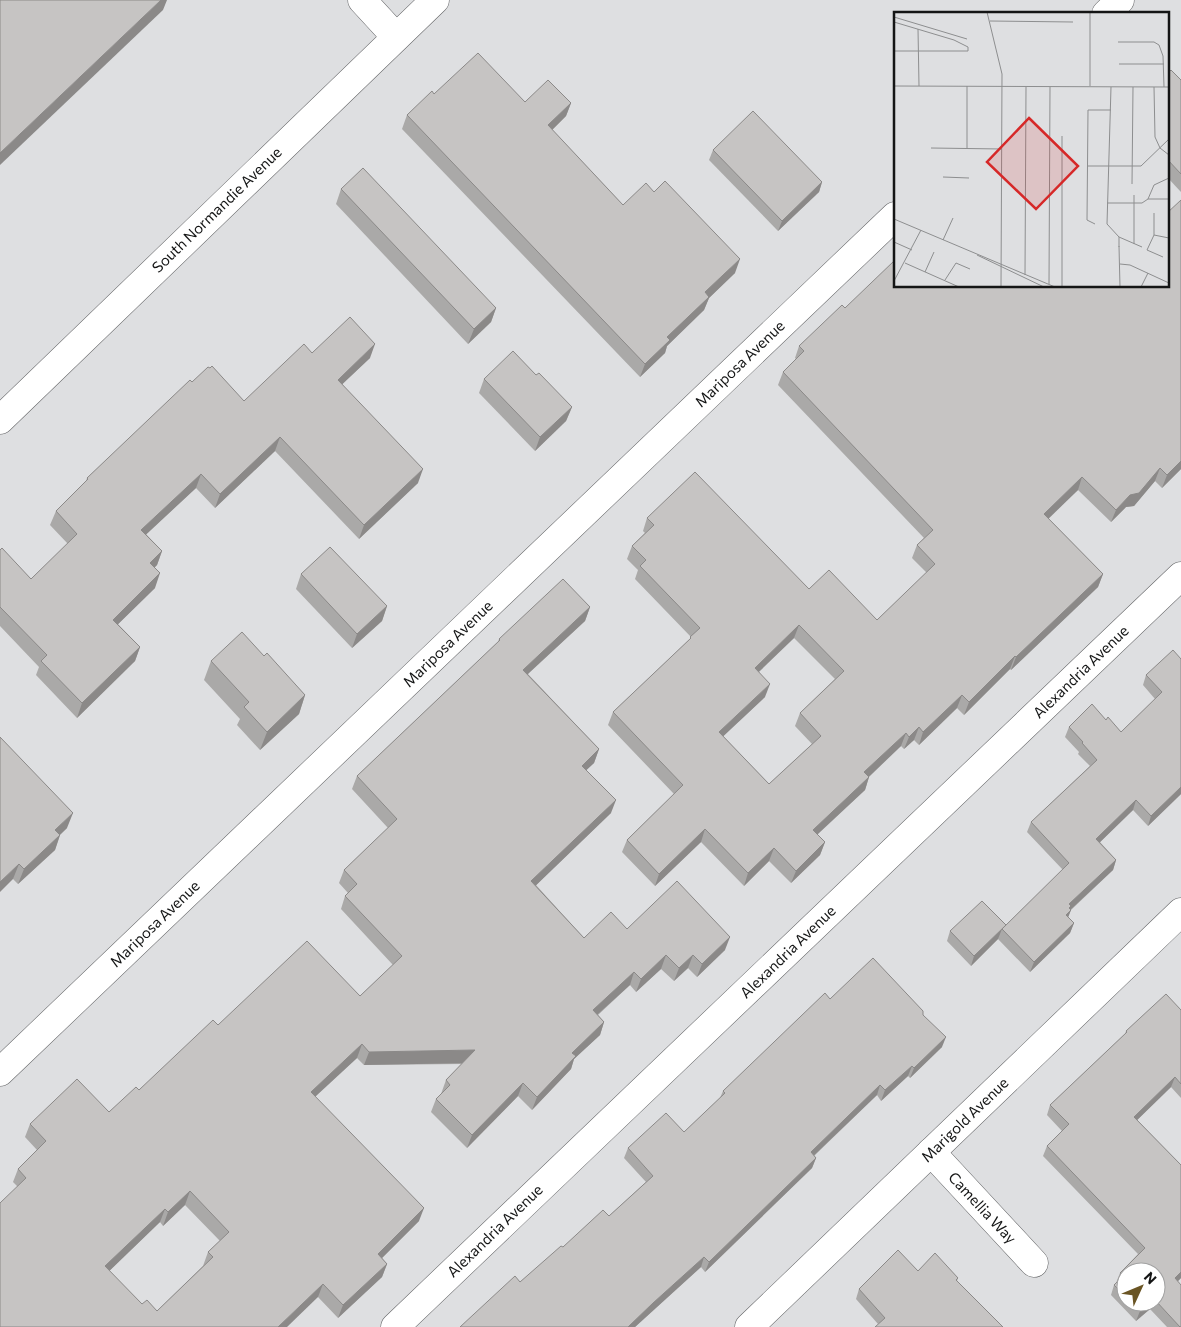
<svg xmlns="http://www.w3.org/2000/svg" width="1181" height="1327" viewBox="0 0 1181 1327" font-family="Commissioner,sans-serif">
<style>
.lines{fill:none;stroke-linecap:round;stroke-linejoin:round}
.minor-casing{stroke:#636466;stroke-width:29}
.major-casing{stroke:#636466;stroke-width:29}
.minor{stroke:#fff;stroke-width:28}
.major{stroke:#fff;stroke-width:28}
.wall{fill:#aaa9a8;fill-rule:evenodd}
.shaded-wall{fill:#8b8988}
.building{fill:#c6c4c3;stroke:#8b8988;fill-rule:evenodd}
.labels{text-anchor:middle;stroke-width:5;stroke-linejoin:round;paint-order:stroke}
.street-label{font-size:15px;fill:#141515;stroke:#fff}
.inset-road{fill:none;stroke:#8d8e8f;stroke-width:1}
.view{fill:#d62828;fill-opacity:0.15;stroke:#d62828;stroke-width:2.5}
.inset-edge{fill:none;stroke:#141515;stroke-width:2.5}
</style>
<rect width="100%" height="100%" fill="#dedfe1"/>
<g class="lines">
<defs>
<g id="minor">
<path d="M362 0 396 37"/>
<path d="M1106 14 1120 0"/>
<path d="M0 1072 895 216"/>
<path d="M931 1152 1034 1263"/>
<path d="M395 1327 1181 576"/>
<path d="M749 1327 1181 912"/>
</g>
<path id="major" d="M0 420 435 0"/>
</defs>
<!-- minor casing -->
<use href="#minor" class="minor-casing"/>
<!-- major casing -->
<use href="#major" class="major-casing"/>
<!-- minor -->
<use href="#minor" class="minor"/>
<!-- major -->
<use href="#major" class="major"/>
</g>
<!-- wall -->
<g class="wall">
<path d="M1167 74 1181 80V192L1167 177Z"/>
<path d="M434 94 525 102 571 103 566 116 552 130 623 205 654 192 735 273 709 298 704 310 667 346 665 353 640 377 402 129 407 115Z"/>
<path d="M713 150 822 182 819 192 778 231 709 160Z"/>
<path d="M341 189 496 308 491 322 468 344 336 204Z"/>
<path d="M1181 200V470V469L1162 488 1155 481 1134 506 1126 507 1111 522 1078 490 1048 518 1103 574 1098 587 1011 670 1010 669 964 715 957 708 919 745 914 740 904 749 901 746 869 777 865 790 817 835 825 842 820 855 791 883 769 861 744 886 701 842 655 886 622 852 627 840 674 794 608 725 613 712 690 639 691 637 635 579 638 570 627 559 632 546 645 533 643 531 647 518 809 589 877 620 927 573 912 558 917 545 924 538 778 385 783 372 796 359 795 358 799 346 845 308 1167 286ZM794 638 835 679 800 713 795 726 812 744 769 784 723 736 765 697 759 672Z"/>
<path d="M312 353 370 358 342 384 418 483 359 539 275 451 215 508 196 488 146 534 162 551 157 565 155 567V588L118 624 140 647 135 661 77 718 36 675 39 667 0 626V550L31 579 68 544 50 525 56 511 86 481 87 478 192 382 244 401Z"/>
<path d="M536 375 572 407 566 421 535 451 479 393 484 379Z"/>
<path d="M301 574 387 606 382 621 352 648 296 589Z"/>
<path d="M590 607 585 621 528 674 599 749 594 763 586 770 611 813 536 885 584 938 627 929 725 950 697 977 688 968 674 981 661 969 636 992 630 985 598 1015 604 1022 600 1035 574 1059 571 1069 532 1110 518 1096 467 1148 431 1112 436 1099 441 1094 446 1080 462 1064 364 1065 357 1058 315 1097 419 1221 382 1258 387 1264 382 1277 338 1318 318 1297 0 1327 17 1186 13 1182 18 1169 37 1150 25 1137 30 1124 109 1112 139 1090 218 1025 360 996 393 965 341 909 345 896 348 893 339 883 344 870 388 828 352 789 357 776 498 642 499 639ZM185 1205 220 1241 208 1252 203 1266 157 1311 142 1304 109 1271 160 1222 163 1226Z"/>
<path d="M264 656 305 695 299 714 260 750 237 725 240 719 204 680 211 661Z"/>
<path d="M1181 659V794L1148 826 1133 810 1100 842 1116 860 1113 870 1071 910 1068 917 1074 923 1070 933 1030 972 998 939 971 966 947 941 950 931 1006 925 1063 870 1027 832 1031 822 1090 766 1078 754 1079 752 1065 737 1069 727 1106 720 1121 732 1155 699 1143 685 1146 675Z"/>
<path d="M0 737 67 828 60 835 55 850 18 884 13 879Z"/>
<path d="M830 999 923 1015 942 1047 910 1078 908 1076 881 1101 877 1095 814 1156 816 1158 812 1168 705 1272 701 1267 635 1327H460L520 1282 563 1247 609 1216 646 1182 624 1158 628 1148 684 1132 720 1098 723 1091Z"/>
<path d="M1181 1010V1098L1171 1087 1137 1120 1181 1165V1278L1178 1281 1181 1327H1167L1150 1309 1136 1321 1111 1295 1114 1285 1116 1283 1120 1273 1138 1254 1043 1156 1047 1146 1062 1131 1047 1115 1050 1105 1125 1034 1126 1031ZM1126 1272H1156V1302H1126Z"/>
<path d="M918 1271 958 1278 957 1281 878 1324 856 1299 859 1289Z"/>
</g>
<!-- shaded-wall -->
<g class="shaded-wall">
<path d="M161 0H167L163 10 0 165V153Z"/>
<path d="M571 103 566 116 543 139 548 125Z"/>
<path d="M822 182 819 192 778 231 782 221Z"/>
<path d="M740 259 735 273 709 298 704 310 667 346 665 353 640 377 645 364 705 292Z"/>
<path d="M496 308 491 322 468 344 474 329Z"/>
<path d="M375 344 370 358 332 394 338 380Z"/>
<path d="M572 407 566 421 535 451 540 437Z"/>
<path d="M280 437 275 451 215 508 220 494Z"/>
<path d="M1181 461V469L1162 488 1167 475Z"/>
<path d="M1160 468 1155 481 1134 506 1126 507 1111 522 1116 510 1130 495Z"/>
<path d="M423 469 418 483 359 539 364 525Z"/>
<path d="M201 474 196 488 136 544 141 530Z"/>
<path d="M1082 477 1078 490 1040 527 1044 514Z"/>
<path d="M162 551 157 565 145 577 150 563Z"/>
<path d="M160 573 155 588 108 634 113 620Z"/>
<path d="M1103 574 1098 587 1011 670 1016 657Z"/>
<path d="M387 606 382 621 352 648 357 634Z"/>
<path d="M590 607 585 621 518 683 523 670Z"/>
<path d="M799 625 794 638 750 680 755 668Z"/>
<path d="M140 647 135 661 77 718 82 703Z"/>
<path d="M1015 656 1010 669 964 715 969 702Z"/>
<path d="M770 684 765 697 714 745 719 732Z"/>
<path d="M305 695 299 714 260 750 267 732Z"/>
<path d="M962 695 957 708 919 745 923 732Z"/>
<path d="M919 727 914 740 904 749 909 737Z"/>
<path d="M906 733 901 746 860 785 864 772Z"/>
<path d="M599 749 594 763 577 779 582 766Z"/>
<path d="M869 777 865 790 808 843 813 830Z"/>
<path d="M1181 787V794L1148 826 1151 816Z"/>
<path d="M616 800 611 813 527 894 531 881Z"/>
<path d="M1136 800 1133 810 1093 849 1096 839Z"/>
<path d="M73 813 67 828 50 844 55 830Z"/>
<path d="M705 829 701 842 655 886 659 874Z"/>
<path d="M60 835 55 850 18 884 24 869Z"/>
<path d="M825 842 820 855 791 883 796 871Z"/>
<path d="M774 848 769 861 744 886 748 873Z"/>
<path d="M1116 860 1113 870 1069 911 1071 910 1067 920 1066 914 1069 904Z"/>
<path d="M19 864 13 879 0 892V882Z"/>
<path d="M1074 923 1070 933 1030 972 1034 962Z"/>
<path d="M1002 929 998 939 971 966 974 956Z"/>
<path d="M730 937 725 950 697 977 702 964Z"/>
<path d="M666 955 661 969 636 992 641 979Z"/>
<path d="M693 955 688 968 674 981 679 968Z"/>
<path d="M634 972 630 985 588 1023 593 1010Z"/>
<path d="M604 1022 600 1035 574 1059 571 1069 532 1110 537 1097 572 1053Z"/>
<path d="M946 1037 942 1047 910 1078 914 1068Z"/>
<path d="M362 1044 357 1058 306 1105 311 1092Z"/>
<path d="M475 1050 470 1063 364 1065 369 1052Z"/>
<path d="M912 1066 908 1076 881 1101 885 1090Z"/>
<path d="M1175 1077 1171 1087 1130 1127 1134 1117Z"/>
<path d="M523 1083 518 1096 467 1148 472 1135Z"/>
<path d="M880 1085 877 1095 807 1162 811 1152Z"/>
<path d="M816 1158 812 1168 705 1272 709 1262Z"/>
<path d="M190 1191 185 1205 163 1226 168 1212Z"/>
<path d="M424 1208 419 1221 373 1267 378 1254Z"/>
<path d="M165 1209 160 1222 100 1280 105 1266Z"/>
<path d="M704 1257 701 1267 635 1327H628L653 1303Z"/>
<path d="M387 1264 382 1277 338 1318 343 1305Z"/>
<path d="M1181 1272V1278L1171 1288 1175 1278Z"/>
<path d="M323 1284 318 1297 287 1327H278Z"/>
<path d="M1150 1302H1152L1150 1309 1136 1321 1140 1311Z"/>
</g>
<!-- building -->
<g class="building">
<path d="M0 0H161L0 153Z"/>
<path d="M478 53 525 102 548 80 571 103 548 125 623 205 646 183 654 192 665 181 740 259 705 292 709 297 667 337 670 340 645 364 407 115 432 91 434 94Z"/>
<path d="M1171 70 1181 80V174L1167 159V74Z"/>
<path d="M753 111 822 182 782 221 713 150Z"/>
<path d="M363 168 496 308 474 329 341 189Z"/>
<path d="M1181 200V461L1167 475 1160 468 1139 493 1130 495 1116 510 1082 477 1044 514 1103 574 1016 657 1015 656 969 702 962 695 923 732 919 727 909 737 906 733 864 772 869 777 813 830 825 842 796 871 774 848 748 873 705 829 659 874 627 840 683 785 613 712 691 638 690 637 700 628 640 566 646 560 632 546 654 525 647 518 695 472 809 589 829 570 877 620 935 564 917 545 933 530 783 372 804 351 799 346 842 305 845 308 895 260V286H1167V213ZM799 625 844 671 800 713 821 736 769 784 719 732 770 684 755 668Z"/>
<path d="M350 317 375 344 338 380 423 469 364 525 280 437 220 494 201 474 141 530 162 551 150 563 160 573 113 620 140 647 82 703 41 661 47 655 0 607V550L2 548 31 579 77 534 56 511 88 479 87 478 190 380 192 382 208 367 210 368 212 366 244 401 304 344 312 353Z"/>
<path d="M513 351 536 375 539 373 572 407 540 437 484 379Z"/>
<path d="M330 547 387 606 357 634 301 574Z"/>
<path d="M563 579 590 607 523 670 599 749 582 766 616 800 531 881 584 938 611 912 627 929 677 881 730 937 702 964 693 955 679 968 666 955 641 979 634 972 593 1010 604 1022 572 1053 576 1056 537 1097 523 1083 472 1135 436 1099 450 1085 446 1080 475 1050 369 1052 362 1044 311 1092 424 1208 378 1254 387 1264 343 1305 323 1284 278 1327H0V1203L26 1178 18 1169 46 1141 30 1124 77 1079 109 1112 136 1087 139 1090 213 1020 218 1025 307 941 360 996 402 956 345 896 357 884 344 870 397 819 357 776 500 640 499 639ZM190 1191 229 1232 208 1252 213 1257 157 1311 147 1300 142 1304 105 1266 165 1209 168 1212Z"/>
<path d="M242 632 264 656 267 653 305 695 267 732 244 707 249 702 211 661Z"/>
<path d="M1173 650 1181 659V787L1151 816 1136 800 1096 839 1116 860 1069 904 1071 906 1069 908 1071 910 1066 915 1074 923 1034 962 1002 929 1069 863 1031 822 1097 760 1082 743 1083 742 1069 727 1092 704 1106 720 1108 717 1121 732 1162 692 1146 675Z"/>
<path d="M0 737 73 813 55 830 60 835 24 869 19 864 0 882Z"/>
<path d="M982 901 1006 925 974 956 950 931Z"/>
<path d="M873 958 923 1011V1015L946 1037 914 1068 912 1066 885 1090 880 1085 811 1152 816 1158 709 1262 704 1257 653 1303 628 1327H460L515 1276 520 1282 561 1246 563 1247 603 1210 609 1216 653 1176 628 1148 666 1113 684 1132 725 1093 723 1091 825 993 830 999Z"/>
<path d="M1166 994 1181 1010V1084L1175 1077 1134 1117 1181 1165V1272L1175 1278 1181 1285V1327H1180L1156 1301V1272H1126V1297L1114 1285 1123 1276 1120 1273 1145 1248 1047 1146 1069 1124 1050 1105 1127 1032 1126 1031Z"/>
<path d="M898 1250 918 1271 935 1253 958 1278 956 1280 1003 1327H875L885 1318 859 1289Z"/>
<path d="M1131 1302H1150L1140 1311Z"/>
</g>
<g class="labels">
<!-- street labels -->
<g class="street-label">
<text transform="translate(217 210) rotate(-44)" y="5">South Normandie Avenue</text>
<text transform="translate(740 364) rotate(-44)" y="5">Mariposa Avenue</text>
<text transform="translate(448 644) rotate(-44)" y="5">Mariposa Avenue</text>
<text transform="translate(1081 672) rotate(-44)" y="5">Alexandria Avenue</text>
<text transform="translate(155 924) rotate(-44)" y="5">Mariposa Avenue</text>
<text transform="translate(788 952) rotate(-44)" y="5">Alexandria Avenue</text>
<text transform="translate(965 1120) rotate(-44)" y="5">Marigold Avenue</text>
<text transform="translate(982 1208) rotate(47)" y="5">Camellia Way</text>
<text transform="translate(495 1231) rotate(-44)" y="5">Alexandria Avenue</text>
</g>
</g>
<!-- overview -->
<g transform="translate(894 12)">
<rect width="275" height="275" fill="#dedfe1"/>
<path class="inset-road" d="M93 0 108 62 107 275M0 5 73 27M96 9 179 10M0 10 60 28 74 35V39M24 17 25 74M224 30H260L265 33 269 44 270 75M0 39H74M225 52H270M0 74 275 75M196 74V0M217 75 213 212 225 225V235M260 75 261 125 266 136 275 143M37 136 108 137M73 136V74M194 154H247L275 127M49 165 75 166M238 172 239 75M240 183V191H248L254 187H275M254 187 260 173 275 166M213 191H240V232M260 201V223L253 238 269 245M0 207 161 275M201 212 193 208 194 98H217M260 223 275 226M225 225 248 235M49 228 59 206M0 230 18 238M225 234 226 275M83 243 150 275M11 251 65 275M226 252 236 253 275 271M31 260 40 240M131 263 132 75M51 268 62 251 76 257M0 269 27 218M155 272 156 75M168 275V124M247 275 254 261"/>
<path class="view" d="M135 106 184 154 142 197 93 150Z"/>
<rect width="275" height="275" class="inset-edge"/>
</g>
<!-- north arrow -->
<g transform="translate(1141 1287) rotate(46)"><circle r="24" fill="#ffffff" stroke="#a1a1a1"/>
<path d="M0-4L9 19L0 12L-9 19Z" fill="#6a5524"/>
<text y="-8" font-size="14" font-weight="bold" text-anchor="middle" fill="#141515">N</text>
</g>
</svg>
